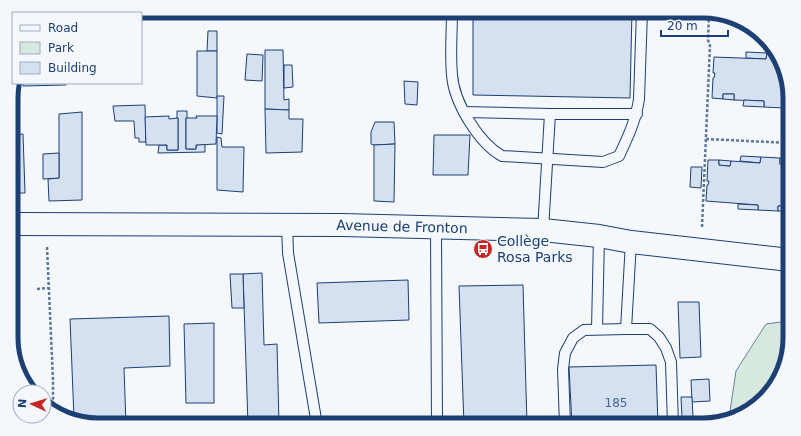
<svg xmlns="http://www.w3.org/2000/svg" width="801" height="436" viewBox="0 0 801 436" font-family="'DejaVu Sans',sans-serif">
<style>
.green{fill:#d7e8df;stroke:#687fa3}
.building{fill:#d5e0f0;stroke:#1d3f73}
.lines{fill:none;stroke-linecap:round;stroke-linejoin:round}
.lane-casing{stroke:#1d3f73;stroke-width:12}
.secondary-casing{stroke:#1d3f73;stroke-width:24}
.path{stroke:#5e769c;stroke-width:2.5;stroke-dasharray:3 2;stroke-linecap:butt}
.lane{stroke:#f4f7fb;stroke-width:10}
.secondary{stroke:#f4f7fb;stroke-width:22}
.labels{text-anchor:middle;stroke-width:3;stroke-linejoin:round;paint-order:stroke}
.number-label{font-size:12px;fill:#4b6792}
.street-label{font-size:14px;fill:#1d3f73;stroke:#f4f7fb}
.poi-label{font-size:14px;fill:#1d3f73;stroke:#f4f7fb;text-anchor:start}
.rim{fill:none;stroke:#1d3f73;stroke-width:5}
</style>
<rect width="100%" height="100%" fill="#f4f7fb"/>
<!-- green -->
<path class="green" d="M788 321 790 326V343L778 381 751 410 729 418 736 371 766 324Z"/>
<!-- building -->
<g class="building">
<path d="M338 11H350L347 17Z"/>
<path d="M473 11H632L630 98 473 95Z"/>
<path d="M208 31H217V51H207Z"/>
<path d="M265 50H283L284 100 289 99V110L265 109Z"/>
<path d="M197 51H217V98L197 96Z"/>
<path d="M746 52 767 53 766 59 746 58Z"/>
<path d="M767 53 777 54 790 92V103L784 102V108L764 107V101L734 100V94H723V99L712 98 713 78H714L715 73H713L714 57 766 59Z"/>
<path d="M247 54 263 55 262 81 245 80Z"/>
<path d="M284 65H292L293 87 284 88Z"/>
<path d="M404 81 418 82 417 105 405 104Z"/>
<path d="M23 83H66V85L23 86Z"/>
<path d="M723 94H734V100L723 99Z"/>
<path d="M217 96H224L222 134 217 133Z"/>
<path d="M744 100 764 101V107L743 106Z"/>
<path d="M784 102 790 103V108H784Z"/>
<path d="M145 105 146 142H139V138H135L134 121H115L113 106Z"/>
<path d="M265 109 289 110V119H303L302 152 266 153Z"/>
<path d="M177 111H187V118H186V149H196V145L205 144V152L158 153 159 145H167V150H178V118H177Z"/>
<path d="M82 112V200L49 201 48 179 59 178V114Z"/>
<path d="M169 116V119L178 118V150H167V145H146L145 117Z"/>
<path d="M196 116H217L216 144 196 145V149H186V118H197Z"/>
<path d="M375 122H394L395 144 374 145 371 144V132Z"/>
<path d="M23 134 25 193H12V135Z"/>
<path d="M434 135H470L468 175H433Z"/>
<path d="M217 137 221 138 222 147H244L243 192 217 190Z"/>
<path d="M395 144 394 202 374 201V145Z"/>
<path d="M59 153V178L43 179V154Z"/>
<path d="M741 156 761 157 760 163 740 161Z"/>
<path d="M761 157 780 158V164H790V206H778V211L758 210V205L706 201 707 185H708L709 181H707L708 160H719V165L730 166 731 161 760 163Z"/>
<path d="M780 158 790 159V164H780Z"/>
<path d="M719 160 731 161 730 166 719 165Z"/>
<path d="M691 167H702L701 188 690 187Z"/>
<path d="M738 204 758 205V210L738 209Z"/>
<path d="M778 206H790V212L778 211Z"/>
<path d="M262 273 264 345 277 344 279 424 248 425 243 274Z"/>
<path d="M230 274H243L244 308H232Z"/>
<path d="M408 280 409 320 319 323 317 283Z"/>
<path d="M523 285 527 425H464L459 286Z"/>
<path d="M678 302H699L701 357 680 358Z"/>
<path d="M169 316 170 366 124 368 126 425H98L74 418 70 319Z"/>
<path d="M214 323V403H186L184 324Z"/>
<path d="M656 365 658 425H572L569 367Z"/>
<path d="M709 379 710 401 692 402 691 380Z"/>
<path d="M681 397H692L693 417H682Z"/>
<rect x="682" y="417" width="9" height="8"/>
<path d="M186 418V425H154V419Z"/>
</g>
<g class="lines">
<defs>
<g id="lane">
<path d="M452 11C452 32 450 54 452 75 454 103 479 143 502 156L603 162 619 156C628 137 636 120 639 99L642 11"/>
<path d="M464 112 550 114H637"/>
<path d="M287 224 288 253 317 425"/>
<path d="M436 227 437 425"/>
<path d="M543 230 550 114"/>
<path d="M597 329 599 236"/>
<path d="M626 329 631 242"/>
<path d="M565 425 563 369 565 353 573 338 584 330 626 329H650L659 337 666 348 671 362 673 425"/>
</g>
<g id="secondary">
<path id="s1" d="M12 224 342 225 543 230 599 236 631 242 790 260"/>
</g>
</defs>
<!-- lane casing -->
<use href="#lane" class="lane-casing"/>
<!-- secondary casing -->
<use href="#secondary" class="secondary-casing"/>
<!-- path -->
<g class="path">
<path d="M688 30 689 11"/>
<path d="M706 139 790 143"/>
<path d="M702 227 710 46 708 40 709 13H712"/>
<path d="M47 247 53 380V412"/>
<path d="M37 289 48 288"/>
</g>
<!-- lane -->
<use href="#lane" class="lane"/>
<!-- secondary -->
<use href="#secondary" class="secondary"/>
</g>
<!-- icons -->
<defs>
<symbol id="bus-disc" viewBox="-11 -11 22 22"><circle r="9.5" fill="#c62828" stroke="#f4f7fb"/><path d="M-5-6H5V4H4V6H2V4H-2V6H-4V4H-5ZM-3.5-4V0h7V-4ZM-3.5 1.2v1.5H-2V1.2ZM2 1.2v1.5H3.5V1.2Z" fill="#fff"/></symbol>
</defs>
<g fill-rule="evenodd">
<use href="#bus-disc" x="472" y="238" width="22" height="22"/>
</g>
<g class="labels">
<!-- number labels -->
<g class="number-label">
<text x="616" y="407">185</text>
</g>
<!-- street labels -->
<g class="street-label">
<text dy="5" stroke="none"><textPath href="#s1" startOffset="390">Avenue de Fronton</textPath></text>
</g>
<!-- poi labels -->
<g class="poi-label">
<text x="497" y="246">Collège<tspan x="497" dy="16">Rosa Parks</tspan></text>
</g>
</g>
<!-- crop -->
<path d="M0 0H801V436H0ZM98 18H703A80 80 0 0 1 783 98V338A80 80 0 0 1 703 418H98A80 80 0 0 1 18 338V98A80 80 0 0 1 98 18Z" fill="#f4f7fb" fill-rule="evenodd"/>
<path class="rim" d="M98 18H703A80 80 0 0 1 783 98V338A80 80 0 0 1 703 418H98A80 80 0 0 1 18 338V98A80 80 0 0 1 98 18Z"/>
<!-- legend -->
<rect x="12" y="12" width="130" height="72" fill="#f4f7fb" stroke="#9eadc5"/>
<rect x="20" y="25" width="20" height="6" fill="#f4f7fb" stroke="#9eadc5"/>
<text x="48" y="32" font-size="12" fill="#1d3f73">Road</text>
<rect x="20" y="42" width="20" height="12" fill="#d7e8df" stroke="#9eadc5"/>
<text x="48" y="52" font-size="12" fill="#1d3f73">Park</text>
<rect x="20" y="62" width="20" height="12" fill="#d5e0f0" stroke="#9eadc5"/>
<text x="48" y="72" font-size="12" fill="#1d3f73">Building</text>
<!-- north arrow -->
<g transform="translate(32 404) rotate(274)"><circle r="19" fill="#f4f7fb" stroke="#9eadc5"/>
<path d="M0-3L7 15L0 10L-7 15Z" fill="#c62828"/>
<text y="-6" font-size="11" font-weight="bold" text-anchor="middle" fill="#1d3f73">N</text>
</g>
<!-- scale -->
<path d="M661 30v6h67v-6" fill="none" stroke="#1d3f73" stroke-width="2"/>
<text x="667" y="30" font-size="12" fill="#1d3f73" stroke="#f4f7fb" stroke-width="3" paint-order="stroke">20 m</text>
</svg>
